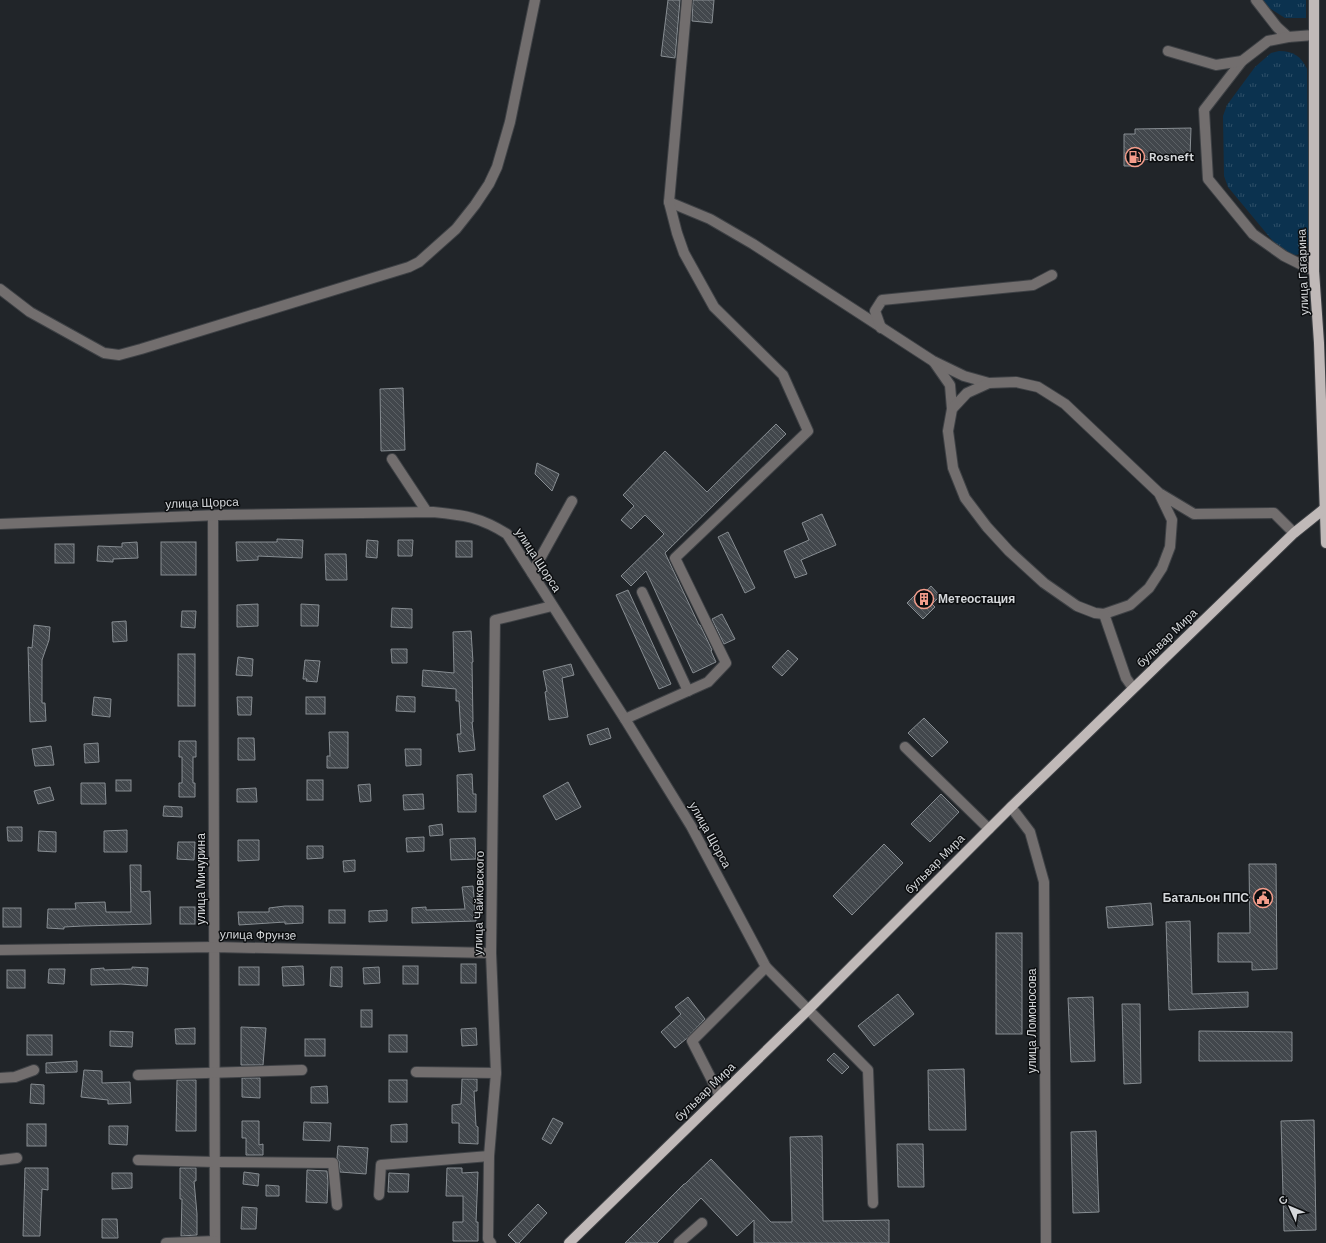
<svg xmlns="http://www.w3.org/2000/svg" width="1326" height="1243" viewBox="0 0 1326 1243" font-family="'DM Sans',sans-serif">
<style>
.grass{fill:url(#grass-tufts)}
.building{fill:url(#building-back-hatch);stroke:#878d92}
.lines{fill:none;stroke-linecap:round;stroke-linejoin:round}
.minor-casing{stroke:#3e4145;stroke-width:12}
.major-casing{stroke:#3e4145;stroke-width:12}
.minor{stroke:#726e6e;stroke-width:10}
.major{stroke:#c0b9b8;stroke-width:10}
.labels{text-anchor:middle;stroke-width:3;stroke-linejoin:round;paint-order:stroke}
.poi-label{font-size:12px;font-weight:bold;fill:#d4d7da;stroke:#0c0e10;text-anchor:start}
.street-label{font-size:12px;fill:#d4d7da;stroke:#0c0e10}
</style>
<defs>
<pattern id="grass-tufts" width="24" height="20" patternUnits="userSpaceOnUse"><rect width="24" height="20" fill="#0b324f"/><path d="M3 7l-1-3M5 7V3M7 7l1-3M15 17l-1-3M17 17v-4M19 17l1-3" fill="none" stroke="#2e4f68"/></pattern>
<pattern id="building-back-hatch" width="6" height="6" patternUnits="userSpaceOnUse"><rect width="6" height="6" fill="#42474c"/><path d="M-1 5l2 2M0 0l6 6M5-1l2 2" fill="none" stroke="#5c6165"/></pattern>
</defs>
<rect width="100%" height="100%" fill="#212529"/>
<!-- grass -->
<g class="grass">
<path d="M1262 0H1306V18H1285L1266 6Z"/>
<path d="M1279 51C1293 51 1301 56 1307 69L1309 241 1306 249 1301 254 1295 255 1288 254 1277 246 1228 187 1224 176 1223 116 1227 105 1255 67 1271 53Z"/>
</g>
<!-- building -->
<g class="building">
<path d="M668 0H680L675 58 661 56Z"/>
<path d="M693 0H714L712 23 692 21Z"/>
<path d="M1191 128 1190 157 1140 160V162H1137V166H1124V134H1135V129Z"/>
<path d="M403 388 405 450 381 451 380 389Z"/>
<path d="M776 424 786 434 665 553 699 625H700L712 650 711 651 716 662 693 673 646 571 631 586 621 576 664 534 645 515 631 529 621 520 634 506 623 495 665 451 707 492Z"/>
<path d="M537 463 559 474 552 491 535 474Z"/>
<path d="M822 514 836 545 801 560 807 574 795 578 784 551 809 540 802 523Z"/>
<path d="M728 532 755 588 745 593 718 537Z"/>
<path d="M277 539 303 540 302 558 258 556V560L237 561 236 542H277Z"/>
<path d="M367 540 378 541 377 558 366 557Z"/>
<path d="M398 540H413L412 556H398Z"/>
<rect x="456" y="541" width="16" height="16"/>
<path d="M137 542 138 558 113 559V562L97 561 98 546 122 547V543Z"/>
<rect x="161" y="542" width="35" height="33"/>
<rect x="55" y="544" width="19" height="19"/>
<path d="M325 554H346L347 580H326Z"/>
<path d="M931 586 940 596 932 604 935 607 923 619 907 603 919 591 923 595Z"/>
<path d="M628 590 671 684 659 689 616 595Z"/>
<path d="M258 604V626L237 627V605Z"/>
<path d="M301 604 319 605 318 626H301Z"/>
<path d="M392 608 412 609V628L391 627Z"/>
<path d="M182 611H196L195 628 181 627Z"/>
<path d="M722 614 735 639 724 644 712 619Z"/>
<path d="M126 621 127 641 113 642 112 622Z"/>
<path d="M34 625 50 627 49 640 42 660V703H45L46 721 30 722 28 647 32 648Z"/>
<path d="M471 631 473 662H472L473 722H472L475 750 459 752 457 734H461L459 701H456V689L422 686 423 670 454 673 453 632Z"/>
<path d="M391 649H407V663H392Z"/>
<path d="M788 650 798 659 782 676 772 667Z"/>
<rect x="178" y="654" width="17" height="52"/>
<path d="M238 657 253 659 252 676 236 675Z"/>
<path d="M305 660 320 661 317 682 306 681 307 679H303Z"/>
<path d="M571 664 574 675 562 678 568 717 549 720 545 692 547 691 543 671Z"/>
<path d="M397 696 415 697V712L396 711Z"/>
<path d="M94 697 111 699 110 717 92 715Z"/>
<path d="M237 697H252L251 715H238Z"/>
<rect x="306" y="697" width="19" height="17"/>
<path d="M924 718 948 742 932 757 908 733Z"/>
<path d="M608 728 611 738 590 745 587 735Z"/>
<path d="M329 732H348V768H327V756H330Z"/>
<path d="M238 738H254L255 760H238Z"/>
<path d="M179 741H196V757H193V783H195V797H179V783H182V757H179Z"/>
<path d="M98 743 99 762 85 763 84 744Z"/>
<path d="M51 746 54 765 35 766 32 749Z"/>
<path d="M405 749H421V765L406 766Z"/>
<path d="M472 774 473 794H476V812H458L457 775Z"/>
<rect x="116" y="780" width="15" height="11"/>
<rect x="307" y="780" width="16" height="20"/>
<path d="M568 782 581 807 556 820 543 796Z"/>
<path d="M81 783H105L106 804H81Z"/>
<path d="M370 784 371 801 360 802 358 785Z"/>
<path d="M50 787 54 800 38 804 34 791Z"/>
<path d="M256 788 257 802H237V789Z"/>
<path d="M423 794 424 809 404 810 403 795Z"/>
<path d="M941 794 959 812 930 842 911 824Z"/>
<path d="M164 806 182 807V817L163 816Z"/>
<path d="M442 824 443 835 430 836 429 826Z"/>
<path d="M7 827H22V841H8Z"/>
<path d="M127 830V852H104V831Z"/>
<path d="M39 831 56 832V852L38 851Z"/>
<path d="M424 837V851L407 852 406 838Z"/>
<path d="M475 838 476 859 451 860 450 839Z"/>
<path d="M238 840H259V860L238 861Z"/>
<path d="M178 842H195L194 860 177 859Z"/>
<path d="M884 844 903 863 852 915 833 896Z"/>
<path d="M307 846H323V858L307 859Z"/>
<path d="M355 860V871L344 872 343 861Z"/>
<path d="M1249 864H1276L1277 969 1252 970V962H1218V933H1250Z"/>
<path d="M130 865H141V892L150 891 151 924 83 926 64 927V929L47 928 48 909H76L75 903 105 902 106 912H131Z"/>
<path d="M473 886 476 921 412 923V908L426 907V910L465 909 462 887Z"/>
<path d="M1151 903 1153 925 1108 928 1106 907Z"/>
<path d="M285 906H303V923L285 924V922L239 925 238 912H269V908Z"/>
<rect x="180" y="907" width="15" height="17"/>
<rect x="3" y="908" width="18" height="19"/>
<rect x="329" y="910" width="16" height="13"/>
<path d="M387 910V921L369 922V911Z"/>
<path d="M1190 921 1192 994 1248 992V1007L1169 1010 1166 922Z"/>
<rect x="996" y="933" width="26" height="101"/>
<rect x="461" y="964" width="15" height="19"/>
<path d="M303 966 304 985 283 986 282 967Z"/>
<rect x="403" y="966" width="15" height="18"/>
<path d="M132 967 148 968 147 986 121 984 91 985V969L104 968V970L132 969Z"/>
<rect x="239" y="967" width="20" height="18"/>
<path d="M331 967H342V987L330 986Z"/>
<path d="M379 967 380 983 364 984 363 968Z"/>
<path d="M49 969H65L64 984 48 983Z"/>
<rect x="7" y="970" width="18" height="18"/>
<path d="M898 994 914 1014 874 1046 858 1026Z"/>
<path d="M688 997 705 1019 686 1039 675 1048 661 1032 681 1014 675 1007Z"/>
<path d="M1093 997 1095 1061 1071 1062 1068 998Z"/>
<path d="M1122 1004H1140L1141 1083 1124 1084Z"/>
<rect x="361" y="1010" width="11" height="17"/>
<path d="M241 1027 266 1028 263 1065H241Z"/>
<path d="M195 1028V1044H176L175 1029Z"/>
<path d="M476 1028 477 1045 462 1046 461 1029Z"/>
<path d="M110 1031 133 1032 132 1047 110 1046Z"/>
<path d="M1199 1031 1292 1032V1061H1199Z"/>
<rect x="27" y="1035" width="25" height="20"/>
<rect x="389" y="1035" width="18" height="17"/>
<rect x="305" y="1039" width="20" height="17"/>
<path d="M834 1053 849 1067 842 1074 827 1060Z"/>
<path d="M77 1061V1072L46 1073V1063Z"/>
<path d="M964 1069 966 1130H929L928 1070Z"/>
<path d="M84 1070 102 1071V1083L130 1082 131 1103 108 1104V1100L81 1097Z"/>
<path d="M242 1078H260V1098L242 1097Z"/>
<path d="M462 1079H477V1091H474L476 1126 478 1127V1144L459 1143V1123H452V1105L461 1104Z"/>
<path d="M177 1080H196V1131H176Z"/>
<rect x="389" y="1080" width="18" height="22"/>
<path d="M31 1084 44 1085V1104L30 1103Z"/>
<path d="M327 1086 328 1103H311V1087Z"/>
<path d="M553 1118 563 1123 551 1144 542 1139Z"/>
<path d="M1314 1120 1316 1230 1284 1231 1281 1121Z"/>
<path d="M242 1121H259V1145L263 1144V1155H246V1138H242Z"/>
<path d="M304 1122 331 1123 330 1141 303 1140Z"/>
<rect x="27" y="1124" width="19" height="22"/>
<path d="M407 1124V1142H391V1125Z"/>
<path d="M109 1126H128L127 1145 109 1144Z"/>
<path d="M1096 1131 1099 1212 1073 1213 1071 1132Z"/>
<path d="M822 1136 823 1221 889 1220V1243H754V1220L737 1236 701 1198 657 1243H625L684 1184H685L711 1159 771 1222H792L790 1137Z"/>
<path d="M897 1144H923L924 1187H898Z"/>
<path d="M338 1146 368 1148 366 1174 340 1172 339 1162 337 1158Z"/>
<path d="M25 1168H48V1190L42 1189 40 1236H23Z"/>
<path d="M180 1168H196V1181H194L197 1214V1235L181 1236 182 1199H180Z"/>
<path d="M447 1168H462V1173L478 1172 476 1222H478V1241H453V1222H463V1196H446Z"/>
<path d="M307 1170 327 1171 328 1182 327 1203 306 1202Z"/>
<path d="M244 1172 259 1174 258 1186 243 1184Z"/>
<path d="M112 1173H132V1188L112 1189Z"/>
<path d="M389 1173 409 1174 408 1192H388Z"/>
<path d="M266 1185 279 1186V1196H266Z"/>
<path d="M538 1204 547 1213 519 1243H516L508 1235Z"/>
<path d="M242 1207 257 1208 256 1229H241Z"/>
<path d="M102 1219H117L118 1238H102Z"/>
</g>
<g class="lines">
<defs>
<g id="minor">
<path d="M1256 0 1277 27 1288 37"/>
<path d="M1314 35 1288 37 1268 41 1242 61 1204 110 1208 179 1253 234 1284 256 1314 271"/>
<path d="M1168 51 1216 65 1242 61"/>
<path d="M669 202 710 219 753 244 933 361 964 376 989 383"/>
<path d="M0 289 30 312 104 353 119 355 141 349 409 267 419 262 456 229 475 205 489 184 497 167 510 122 535 0"/>
<path d="M881 328 875 311 882 300 1033 285 1052 275"/>
<path d="M934 362 950 385 952 409"/>
<path d="M392 459 427 512"/>
<path d="M1159 493 1172 520 1170 547 1162 568 1149 588 1130 605 1104 614 1095 613 1077 606 1044 583 1009 551 987 527 965 498 953 468 948 431 952 409 967 393 989 383 1016 382 1038 387 1065 404 1159 493 1194 514 1274 513 1294 533"/>
<path d="M213 516 215 1243"/>
<path d="M0 524 219 515 433 512C464 515 480 517 507 534L625 719 691 826 766 967 868 1070 873 1203"/>
<path d="M532 573 572 501"/>
<path d="M642 592 688 691"/>
<path d="M1104 614 1126 678 1133 688"/>
<path d="M625 719 708 682 726 663 675 558 808 431 783 375 714 307 684 253 677 233 669 202 687 0"/>
<path d="M905 747 989 829"/>
<path d="M1011 807 1030 832 1044 882 1046 1243"/>
<path d="M0 950 214 947 491 953"/>
<path d="M416 1072 496 1073"/>
<path d="M138 1075 302 1070"/>
<path d="M0 1078 15 1077 34 1070"/>
<path d="M720 1096 692 1041 766 967"/>
<path d="M0 1160 17 1158"/>
<path d="M138 1160 215 1162 333 1163 337 1205"/>
<path d="M379 1195 381 1165 489 1156"/>
<path d="M166 1243 215 1241"/>
<path d="M491 1243 488 1239 489 1156 496 1073 491 953 495 620 552 606"/>
<path d="M679 1243 702 1223"/>
</g>
<g id="major">
<path d="M1314 0V271L1319 343 1326 543"/>
<path d="M569 1243 808 1010 1011 807 1294 533 1324 509"/>
</g>
</defs>
<!-- minor casing -->
<use href="#minor" class="minor-casing"/>
<!-- major casing -->
<use href="#major" class="major-casing"/>
<!-- minor -->
<use href="#minor" class="minor"/>
<!-- major -->
<use href="#major" class="major"/>
</g>
<!-- icons -->
<defs>
<symbol id="fuel-ring" viewBox="-11 -11 22 22"><circle r="9.5" fill="#0c0e10" stroke="#f49d8b" stroke-width="1.5"/><path d="M-5.5-6h7V0h2V4h1.3V-2.5L3-4.5l.8-.8L6-3V5H2.5V1h-1V6h-7ZM-4.2-4.7v3.2H.2V-4.7Z" fill="#f49d8b"/></symbol>
<symbol id="building-ring" viewBox="-11 -11 22 22"><circle r="9.5" fill="#0c0e10" stroke="#f49d8b" stroke-width="1.5"/><path d="M-4-6H4V6H1V3H-1V6H-4ZM-2.5-4.3h1.7v1.8h-1.7ZM.8-4.3h1.7v1.8H.8ZM-2.5-1h1.7V.8h-1.7ZM.8-1h1.7V.8H.8Z" fill="#f49d8b"/></symbol>
<symbol id="civic-ring" viewBox="-11 -11 22 22"><circle r="9.5" fill="#0c0e10" stroke="#f49d8b" stroke-width="1.5"/><path d="M-.6-6.5H3V-4.5H.6V-3L4-1V1h2V6H-6V1h2V-1L-.6-3ZM-1.2 2.5V6h2.4V2.5Z" fill="#f49d8b"/></symbol>
</defs>
<g fill-rule="evenodd">
<use href="#fuel-ring" x="1124" y="146" width="22" height="22"/>
<use href="#building-ring" x="913" y="588" width="22" height="22"/>
<use href="#civic-ring" x="1252" y="887" width="22" height="22"/>
</g>
<g class="labels">
<!-- poi labels -->
<g class="poi-label">
<text x="1149" y="161">Rosneft</text>
<text x="938" y="603">Метеостация</text>
<text x="1249" y="902" text-anchor="end">Батальон ППС</text>
</g>
<!-- street labels -->
<g class="street-label">
<text transform="translate(1303 272) rotate(-92)" y="4">улица Гагарина</text>
<text transform="translate(202 503) rotate(-2)" y="4">улица Щорса</text>
<text transform="translate(538 560) rotate(57)" y="4">улица Щорса</text>
<text transform="translate(1167 638) rotate(-44)" y="4">бульвар Мира</text>
<text transform="translate(710 835) rotate(61)" y="4">улица Щорса</text>
<text transform="translate(935 864) rotate(-45)" y="4">бульвар Мира</text>
<text transform="translate(201 879) rotate(-90)" y="4">улица Мичурина</text>
<text transform="translate(479 903) rotate(-89)" y="4">улица Чайковского</text>
<text transform="translate(258 935) rotate(1)" y="4">улица Фрунзе</text>
<text transform="translate(1032 1021) rotate(-90)" y="4">улица Ломоносова</text>
<text transform="translate(705 1092) rotate(-44)" y="4">бульвар Мира</text>
</g>
</g>
<!-- north arrow -->
<g transform="translate(1290 1207) rotate(314)" stroke="#0c0e10" stroke-width="3" paint-order="stroke">
<path d="M0-3L7 15L0 10L-7 15Z" fill="#d4d7da"/>
<text y="-6" font-size="11" font-weight="bold" text-anchor="middle" fill="#d4d7da">С</text>
</g>
</svg>
